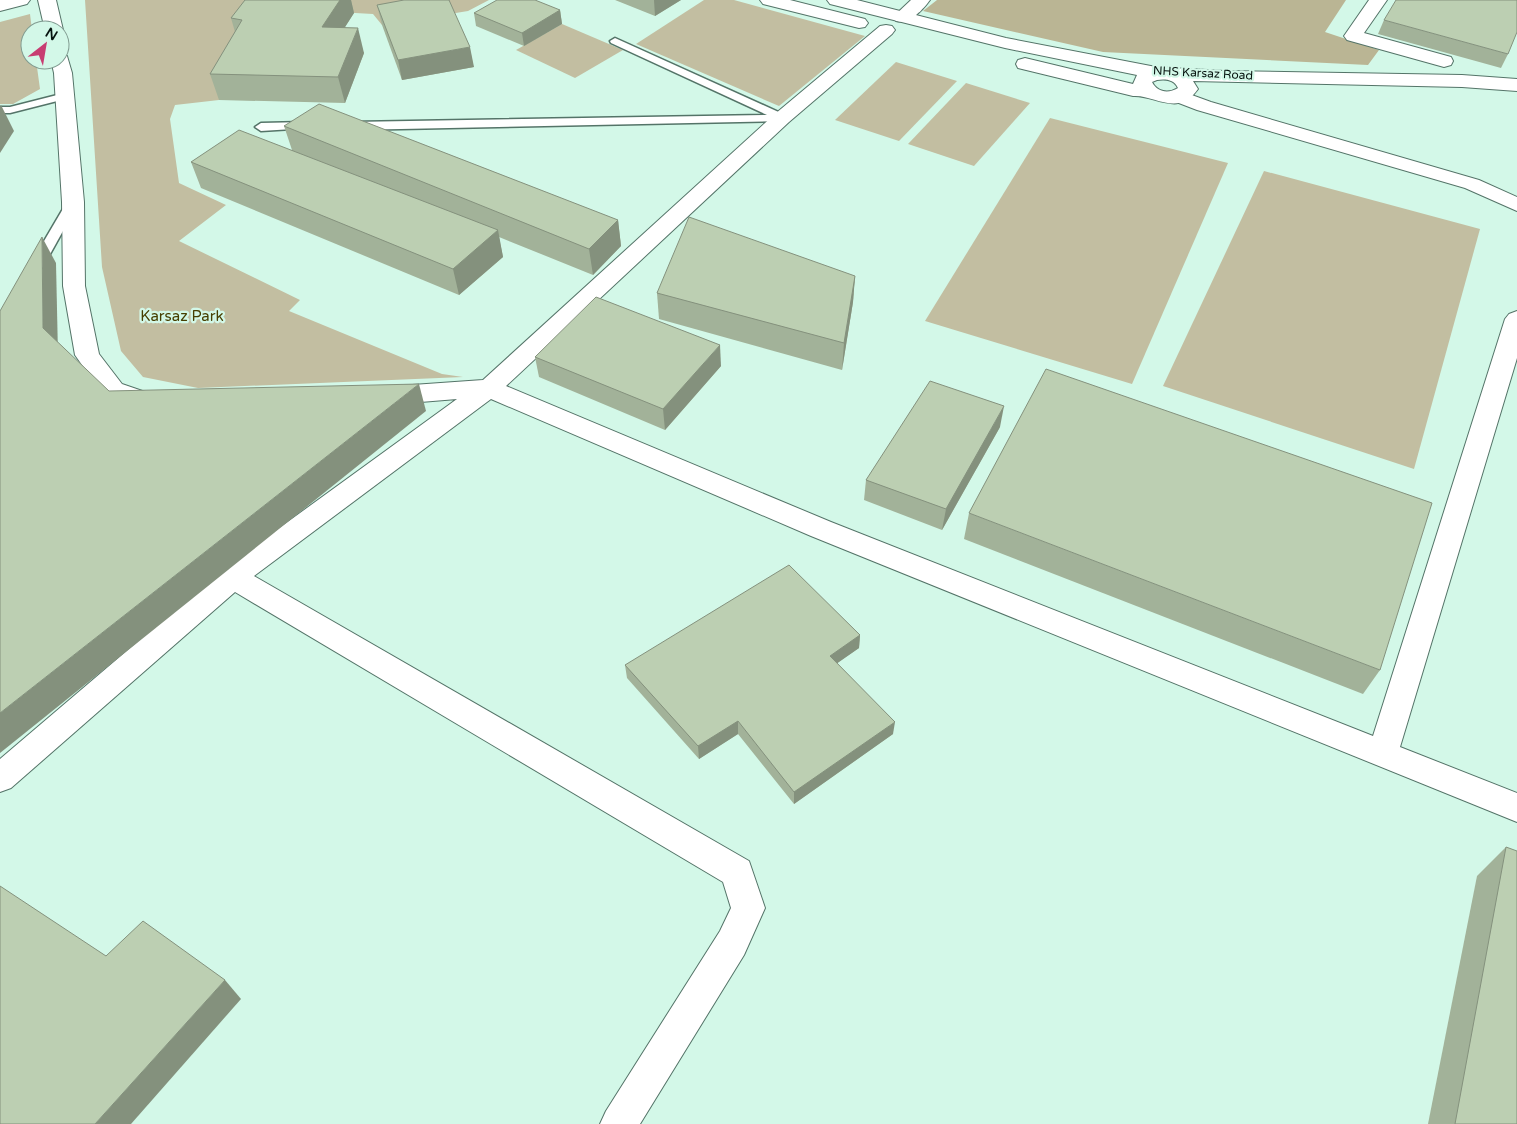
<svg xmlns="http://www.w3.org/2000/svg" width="1517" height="1124" viewBox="0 0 1517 1124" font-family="'Varela Round',sans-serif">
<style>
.green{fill:#c2bea1}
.forest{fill:#bab594}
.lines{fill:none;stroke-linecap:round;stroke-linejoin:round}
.service-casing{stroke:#547468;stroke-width:3}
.minor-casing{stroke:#547468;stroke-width:2}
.tertiary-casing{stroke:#547468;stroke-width:2}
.service{fill:#fff;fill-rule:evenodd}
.minor{fill:#fff;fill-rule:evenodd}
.tertiary{fill:#fff;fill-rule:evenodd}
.wall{fill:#a2b299}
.shaded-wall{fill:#84917d}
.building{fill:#bccfb2;stroke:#84917d}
.labels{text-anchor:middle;stroke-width:4.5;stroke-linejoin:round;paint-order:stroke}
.far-street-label{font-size:12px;fill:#07130f;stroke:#d3f8e8}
.park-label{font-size:15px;fill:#463e00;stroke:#d3f8e8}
</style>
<rect width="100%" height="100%" fill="#d3f8e8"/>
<!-- green -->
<g class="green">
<path d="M85 0H489L468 11 382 25 373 14 266 8 250 46 219 100 175 105 170 119 179 183 226 205 179 241 300 300 289 311 442 374 463 377 198 388 143 377 121 351 102 267Z"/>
<path d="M704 0H734L865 36 779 106 636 44Z"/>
<path d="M30 14 32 30H30V60H36L40 89 13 104H0V22Z"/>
<path d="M562 24 623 50 575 78 516 50Z"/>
<path d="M896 62 957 81 899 141 835 120Z"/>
<path d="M966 83 1030 103 974 166 908 144Z"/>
<path d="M1050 118 1228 163 1132 384 925 321Z"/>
<path d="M1264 171 1480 229 1414 469 1163 386Z"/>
</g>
<!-- forest -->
<path class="forest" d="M937 0H1346L1325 32 1379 50 1368 65 1103 52 923 11Z"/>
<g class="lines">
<defs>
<g id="service">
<path d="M615 38 783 114 788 118 782 121 352 130 346 126 352 122 767 115 611 43 610 41Z"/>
<path d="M65 93 69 94 71 96 69 98 10 113H0V107H10Z"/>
<path d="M305 122 311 126 309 128 261 131 255 127 261 123Z"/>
<path d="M73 198 79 202 44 265 42 268H32L30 265 67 202Z"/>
</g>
<g id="minor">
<path d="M38 0H56L63 30 60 34V30H45Z"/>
<path d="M911 0H930C922 11 909 24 896 21L893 17Z"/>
<path d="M1369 0H1387L1364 33 1451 57 1453 61 1451 65 1444 67 1347 40 1344 36Z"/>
<path d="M886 25 892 26 895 30 892 34 789 122 506 386 831 522 1373 736 1505 319 1509 314 1517 311V358L1400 747 1517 793V822L811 536 491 399 254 576 749 861 765 908 744 955 640 1124H600L606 1111 720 931 731 908 723 882 235 592 11 788 0 792V759L223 569 457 399 384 405 375 402 372 396 375 390 384 387 483 380 775 114 880 26Z"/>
<path d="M60 54 67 56 72 73 84 202 85 286 99 354 122 384 160 397 163 403 160 409 151 412 144 411 104 396 75 355 63 286 62 202 54 73 51 60H60Z"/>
<path d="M1178 90 1211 102 1479 180 1517 197V211L1465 188 1197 110 1171 100 1168 96 1171 92Z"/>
</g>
<g id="tertiary">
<path d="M0 0H30L27 4 0 11Z"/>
<path d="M760 0H790L865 19 868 23 865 27 859 28 763 4Z"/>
<path d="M827 0H857L1006 38 1156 67 1224 71 1462 75 1517 79V91L1462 87 1193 81 1198 89C1178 118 1154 94 1133 96L1018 68 1016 64 1018 60 1025 58 1133 84 1137 75 1005 48 830 4ZM1157 80C1165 79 1174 79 1178 88 1168 94 1157 92 1152 82Z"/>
</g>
</defs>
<!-- service casing -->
<use href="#service" class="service-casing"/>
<!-- minor casing -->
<use href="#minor" class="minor-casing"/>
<!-- tertiary casing -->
<use href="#tertiary" class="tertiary-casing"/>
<!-- service -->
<use href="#service" class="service"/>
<!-- minor -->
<use href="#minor" class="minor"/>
<!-- tertiary -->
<use href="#tertiary" class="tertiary"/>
</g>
<!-- wall -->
<g class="wall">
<path d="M245 0H351L354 13 345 27 364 53 345 103 219 100 210 74 235 32 231 18Z"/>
<path d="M615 0H681L655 16Z"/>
<path d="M377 5 474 67 402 80 382 25Z"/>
<path d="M560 10 562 24 524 46 476 26 474 13Z"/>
<path d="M1384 20 1508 54 1501 68 1378 34Z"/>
<path d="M284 126 618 220 621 246 593 275 499 237 503 257 459 295 201 188 191 162 292 150Z"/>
<path d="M855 276 853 302 842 370 659 319 657 293Z"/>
<path d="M535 357 721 366 665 430 539 377Z"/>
<path d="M1000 427 942 530 864 500 866 480Z"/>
<path d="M969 513 1380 670 1363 694 964 539Z"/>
<path d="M860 635 859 648 837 663 893 734 794 804 738 734 699 759 627 678 625 665Z"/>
<path d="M1506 847 1517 1124H1428L1477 876Z"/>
</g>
<!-- shaded-wall -->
<g class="shaded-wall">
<path d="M340 0H351L354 13 329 52 322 27Z"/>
<path d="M654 0H681L655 16Z"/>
<path d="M560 10 562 24 524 46 522 33Z"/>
<path d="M358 28 364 53 345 103 338 77Z"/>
<path d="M470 47 474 67 402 80 398 60Z"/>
<path d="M1 105 14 131 0 153V107Z"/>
<path d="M618 220 621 246 593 275 589 249Z"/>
<path d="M498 230 503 257 459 295 453 269Z"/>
<path d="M42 237 56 263 58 355 43 328Z"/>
<path d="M855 276 853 302 842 370 844 343Z"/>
<path d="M720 345 721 366 665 430 663 409Z"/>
<path d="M419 384 426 411 0 753V713Z"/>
<path d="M1004 406 1000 427 942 530 946 509Z"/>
<path d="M860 635 859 648 829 669 830 656Z"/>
<path d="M738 721V734L699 759 698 746Z"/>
<path d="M895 722 893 734 794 804V792Z"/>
<path d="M225 980 241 999 131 1124H95Z"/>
</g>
<!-- building -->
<g class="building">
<path d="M245 0H340L322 27 358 28 338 77 210 74 242 20 231 18Z"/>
<path d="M404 0H449L470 47 398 60 377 5Z"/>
<path d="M497 0H535L560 10 522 33 474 13Z"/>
<path d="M1396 0H1517V32L1508 54 1384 20Z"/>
<path d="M319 104 618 220 589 249 284 126Z"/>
<path d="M239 130 498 230 453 269 191 162Z"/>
<path d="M689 217 855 276 844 343 657 293Z"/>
<path d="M42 237 43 328 109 391 419 384 0 713V311Z"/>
<path d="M596 297 720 345 663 409 535 357Z"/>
<path d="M1046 369 1432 503 1380 670 969 513Z"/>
<path d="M930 381 1004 406 946 509 866 480Z"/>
<path d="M789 565 860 635 830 656 895 722 794 792 738 721 698 746 625 665Z"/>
<path d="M1506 847 1517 851V1124H1455Z"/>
<path d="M0 886 106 956 143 921 225 980 95 1124H0Z"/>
</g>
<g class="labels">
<!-- far-street labels -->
<g class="far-street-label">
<text transform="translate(1203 73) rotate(3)" y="4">NHS Karsaz Road</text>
</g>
<!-- park labels -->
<g class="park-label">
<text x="182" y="321">Karsaz Park</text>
</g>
</g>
<!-- north arrow -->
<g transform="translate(45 45) rotate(31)"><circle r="24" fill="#d3f8e8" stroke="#819c91"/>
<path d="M0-4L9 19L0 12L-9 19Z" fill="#c83d72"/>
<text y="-8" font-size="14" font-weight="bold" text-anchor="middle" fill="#07130f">N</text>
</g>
</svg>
